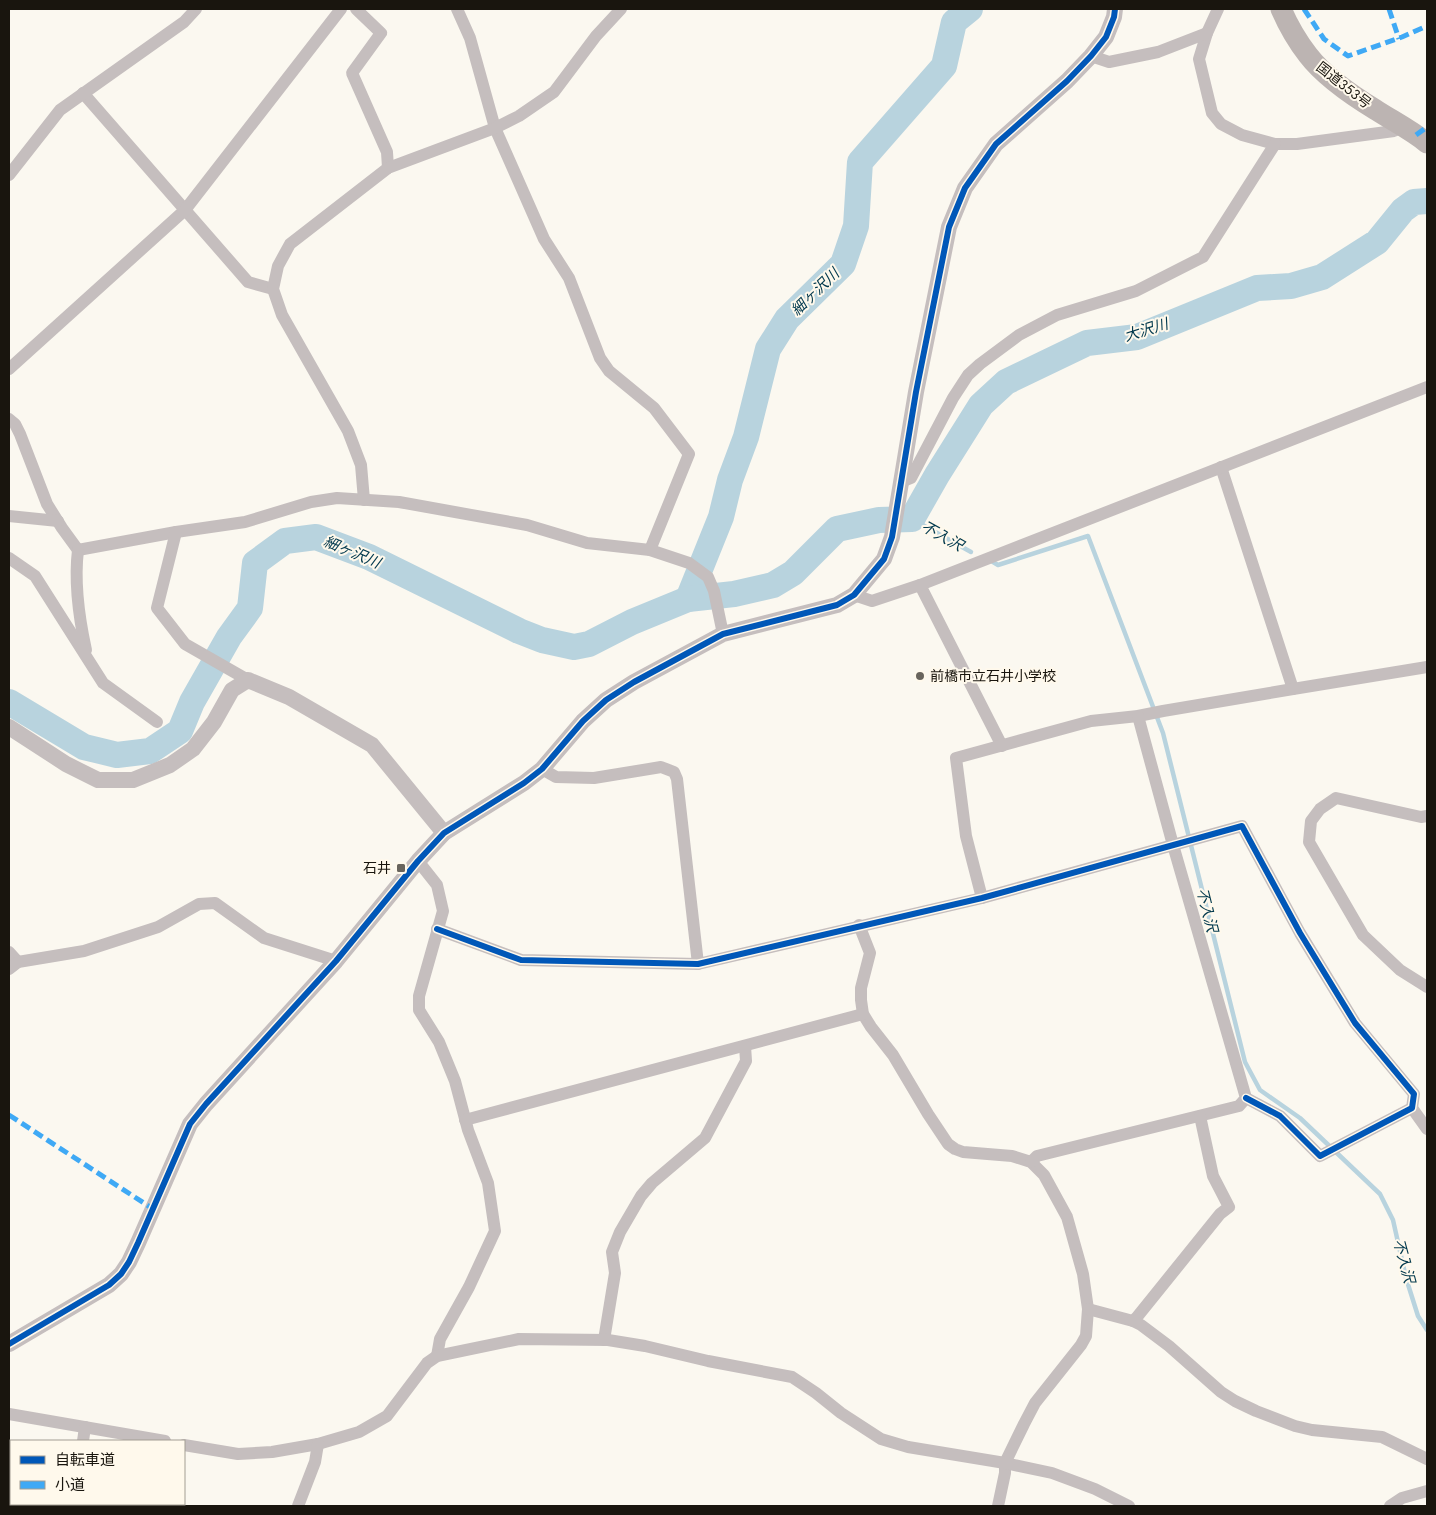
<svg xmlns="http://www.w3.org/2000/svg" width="1436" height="1515" viewBox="0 0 1436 1515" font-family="Jost,'Noto Sans JP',sans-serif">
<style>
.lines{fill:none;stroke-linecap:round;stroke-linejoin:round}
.stream{stroke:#b8d3de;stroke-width:4.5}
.river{stroke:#b8d3de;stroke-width:26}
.minor{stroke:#c5bebe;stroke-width:12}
.tertiary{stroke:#c5bebe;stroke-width:16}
.trunk{stroke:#bcb4b2;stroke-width:21}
.quiet{stroke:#3fa9f5;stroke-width:5;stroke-dasharray:10 5;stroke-linecap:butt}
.cycleway-casing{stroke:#fff9ec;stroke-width:9}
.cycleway{stroke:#0057b8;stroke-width:6}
.poi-dot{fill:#68645d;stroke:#fff9ec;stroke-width:2}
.labels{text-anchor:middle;stroke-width:4;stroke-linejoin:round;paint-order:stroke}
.street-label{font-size:14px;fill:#19150e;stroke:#fff9ec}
.poi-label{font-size:14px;fill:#19150e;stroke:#fff9ec;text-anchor:start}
.water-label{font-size:15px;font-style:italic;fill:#00384d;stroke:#fff9ec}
</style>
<rect width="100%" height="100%" fill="#fbf8f0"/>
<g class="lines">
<!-- stream -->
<g class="stream">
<path d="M912 519 971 552"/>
<path d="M993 562 998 565 1088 536 1163 733 1245 1062 1260 1090 1300 1118 1380 1194 1393 1220 1406 1278 1418 1316 1427 1330"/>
</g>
<!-- river -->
<g class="river">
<path d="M688 599 721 517 730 480 746 437 768 349 787 319 843 264 856 226 860 162 944 66 954 22 970 9"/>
<path d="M9 702 84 747 117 755 150 751 180 731 192 702 229 637 250 608 255 563 285 541 316 537 369 557 519 631 542 640 574 647 589 644 632 622 688 599 734 594 773 585 793 573 837 529 879 520 912 519 937 475 981 405 1006 382 1087 343 1137 337 1257 288 1291 286 1322 277 1377 242 1403 210 1414 202 1427 201"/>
</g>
<!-- minor -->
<g class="minor">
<path d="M356 9 381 33 352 73 387 152 388 168"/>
<path d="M457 9 470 38 495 128 544 239 569 278 600 358 609 371 654 408 689 454 650 550"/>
<path d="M1218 9 1207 33 1199 59 1212 113 1221 124 1242 135 1275 144H1297L1394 131 1404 126"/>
<path d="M1091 56 1109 62 1158 52 1207 33"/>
<path d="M83 93 248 282 273 289"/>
<path d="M9 175 60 110 184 22 196 9"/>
<path d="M9 369 185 210 341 9"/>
<path d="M9 419 15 424 20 434 47 504 62 528 78 550 176 532 245 522 311 502 337 498 399 502 527 525 587 543 650 550 689 563 708 577 714 591 723 634"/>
<path d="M1221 467 1293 689"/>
<path d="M901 482 911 478 953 398 968 375 980 364 1019 335 1057 315 1136 291 1203 257 1275 144"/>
<path d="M364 500 361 465 348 431 282 315 273 289 278 266 290 244 388 168 495 128 519 116 554 92 596 36 621 9"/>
<path d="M9 516 58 521"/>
<path d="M176 532 157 608 185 644 248 680"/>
<path d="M78 550C74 583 79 618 86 650"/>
<path d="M9 558 35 576 103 683 157 722"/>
<path d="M920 585 1002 746"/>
<path d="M854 595 872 601 920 585 1427 387"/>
<path d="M542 769 556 777 594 778 661 767 674 772 677 779 698 964"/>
<path d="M1427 816 1421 817 1336 798 1320 809 1311 821 1309 842 1363 935 1400 970 1427 987"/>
<path d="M418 861 437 885 443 911 419 996V1010L439 1042 455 1081 468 1130 488 1183 495 1231 469 1287 440 1339 437 1356"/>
<path d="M982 898 966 836 956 758 1091 721 1138 716 1163 711 1293 689 1427 667"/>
<path d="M859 925 870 953 861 988V1000L863 1014 871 1027 893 1055 928 1114 948 1144 955 1149 963 1152 1012 1156 1031 1162 1044 1175 1067 1217 1083 1274 1088 1309 1086 1336 1081 1345 1035 1403 1024 1424 1005 1463V1473L998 1506"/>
<path d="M437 929 521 960 698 964 982 898 1242 826 1300 933 1355 1023 1414 1094 1412 1108 1320 1156 1280 1116 1246 1098"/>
<path d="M9 952 18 962"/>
<path d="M9 969 18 962 84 951 158 927 199 904 215 903 264 938 336 961"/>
<path d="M1412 1108 1427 1129"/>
<path d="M465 1120 863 1014"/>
<path d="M1031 1162 1037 1156 1239 1106 1246 1098 1173 845 1138 716"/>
<path d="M1088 1309 1133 1321 1137 1317 1220 1214 1229 1207 1213 1176 1200 1116"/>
<path d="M1133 1321 1141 1325 1169 1346 1221 1392 1235 1401 1256 1411 1295 1426 1312 1430 1382 1437 1427 1459"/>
<path d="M604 1340 615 1273 612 1252 620 1232 641 1196 652 1183 705 1138 746 1061 745 1046"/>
<path d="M9 1414 165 1441"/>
<path d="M83 1441 85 1427"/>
<path d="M184 1445 238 1454 272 1452 318 1444 359 1432 387 1416 427 1363 437 1356 519 1339 608 1340 645 1346 708 1361 792 1377 816 1393 841 1413 881 1439 908 1447 1005 1463 1052 1473 1095 1489 1129 1506"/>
<path d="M33 1504 34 1506"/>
<path d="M298 1506 315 1462 318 1444"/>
<path d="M1390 1506 1402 1498 1427 1491"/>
</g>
<!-- tertiary -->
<g class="tertiary">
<path d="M9 727 66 764 98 780H133L170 765 193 749 214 722 232 690 248 680 289 697 372 745 444 833"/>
<path d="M9 1344 109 1285 121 1274 129 1262 138 1243 190 1124 206 1104 336 961 418 861 444 833 524 783 542 769 583 721 606 700 634 682 723 634 837 605 854 595 884 559 892 537 916 392 949 227 965 188 996 144 1067 81 1091 56 1106 37 1114 17 1115 9"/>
</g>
<!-- trunk -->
<path class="trunk" d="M1281 9C1288 25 1297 41 1308 55 1324 76 1353 96 1376 110 1393 121 1411 130 1427 143"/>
<!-- quiet -->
<g class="quiet">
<path d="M1304 9 1324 39 1348 56 1402 37 1427 26"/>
<path d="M1389 9 1399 39"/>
<path d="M1416 135 1427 127"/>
<path d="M9 1115 153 1209"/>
</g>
<defs>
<g id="cycleway">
<path d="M437 929 521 960 698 964 982 898 1242 826 1300 933 1355 1023 1414 1094 1412 1108 1320 1156 1280 1116 1246 1098"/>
<path d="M9 1344 109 1285 121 1274 129 1262 138 1243 190 1124 206 1104 336 961 418 861 444 833 524 783 542 769 583 721 606 700 634 682 723 634 837 605 854 595 884 559 892 537 916 392 949 227 965 188 996 144 1067 81 1091 56 1106 37 1114 17 1115 9"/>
</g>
</defs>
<!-- cycleway casing -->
<use href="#cycleway" class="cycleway-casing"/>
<!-- cycleway -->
<use href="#cycleway" class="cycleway"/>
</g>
<!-- markers -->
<g class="poi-dot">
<circle cx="920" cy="676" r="5"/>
<rect x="396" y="863" width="10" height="10" rx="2.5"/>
</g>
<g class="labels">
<!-- street labels -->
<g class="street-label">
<text transform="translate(1344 85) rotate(38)" y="5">国道353号</text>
</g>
<!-- poi labels -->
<g class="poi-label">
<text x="930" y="681">前橋市立石井小学校</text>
<text x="391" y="873" text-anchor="end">石井</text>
</g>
<!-- water labels -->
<g class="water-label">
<text transform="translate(815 292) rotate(-44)" y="5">細ヶ沢川</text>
<text transform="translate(1146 330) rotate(-17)" y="5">大沢川</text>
<text transform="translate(942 536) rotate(29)" y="5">不入沢</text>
<text transform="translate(352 552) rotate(23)" y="5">細ヶ沢川</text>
<text transform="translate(1207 910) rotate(76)" y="5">不入沢</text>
<text transform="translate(1404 1261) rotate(75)" y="5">不入沢</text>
</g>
</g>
<!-- border -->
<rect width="1436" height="1515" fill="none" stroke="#19150e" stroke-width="20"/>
<!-- legend -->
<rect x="10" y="1440" width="175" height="65" fill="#fff9ec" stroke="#a39e93"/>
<rect x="20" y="1456" width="25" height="8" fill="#0057b8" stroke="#a39e93"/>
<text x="55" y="1465" font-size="15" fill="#19150e">自転車道</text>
<rect x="20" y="1481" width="25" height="8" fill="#3fa9f5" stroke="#a39e93"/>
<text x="55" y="1490" font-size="15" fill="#19150e">小道</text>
</svg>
